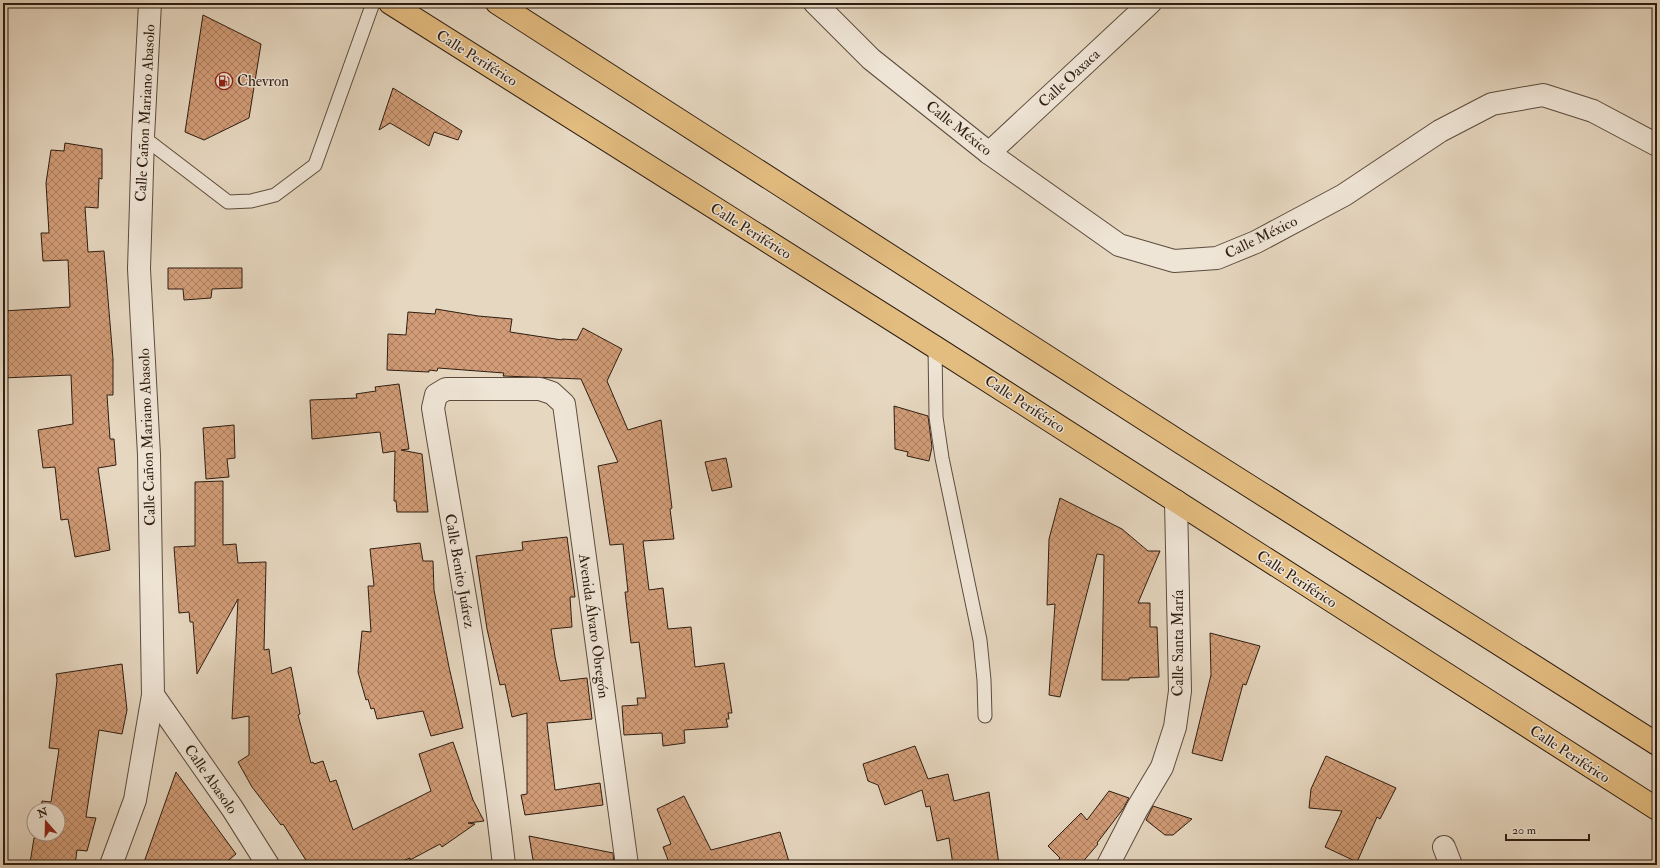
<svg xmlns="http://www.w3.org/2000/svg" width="1660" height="868" viewBox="0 0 1660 868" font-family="'IM FELL Double Pica',serif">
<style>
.building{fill:url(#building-cross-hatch);stroke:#2e1d11}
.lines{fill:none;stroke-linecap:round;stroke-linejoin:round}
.service-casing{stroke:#5c4c3d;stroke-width:15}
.minor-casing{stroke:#5c4c3d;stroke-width:24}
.trunk-casing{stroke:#2e1d11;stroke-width:24}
.service{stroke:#efe5d6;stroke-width:13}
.minor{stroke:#efe5d6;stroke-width:22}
.trunk{stroke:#e3bc80;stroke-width:22}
.labels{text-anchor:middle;stroke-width:3;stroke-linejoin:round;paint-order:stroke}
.street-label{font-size:15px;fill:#2e1d11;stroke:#efe5d6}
.poi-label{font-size:15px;fill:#2e1d11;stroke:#efe5d6;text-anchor:start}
</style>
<defs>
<pattern id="building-cross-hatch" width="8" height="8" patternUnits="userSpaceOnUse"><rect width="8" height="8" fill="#d19c77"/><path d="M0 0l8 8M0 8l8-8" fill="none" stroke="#aa7f60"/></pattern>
</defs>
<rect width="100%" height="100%" fill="#e6d7c0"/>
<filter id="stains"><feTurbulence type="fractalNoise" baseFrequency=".005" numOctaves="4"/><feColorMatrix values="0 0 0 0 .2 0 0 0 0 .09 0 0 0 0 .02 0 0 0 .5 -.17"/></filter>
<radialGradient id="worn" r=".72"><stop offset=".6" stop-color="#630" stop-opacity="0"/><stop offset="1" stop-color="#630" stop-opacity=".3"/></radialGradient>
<!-- building -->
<g class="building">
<path d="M203 15 261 44 249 118 204 140 185 132Z"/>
<path d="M393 88 462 131 458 140 434 132 429 146 390 123 379 130Z"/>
<path d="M65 143 102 149V179L99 178 98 208 85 207 88 252 104 251 113 359V395H107L110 439H114L116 465 98 468 110 550 75 557 68 519 61 520 55 467 43 468 38 430 73 424 71 375 3 378V311L70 307 68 260 43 261 41 233H49L46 183 51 150 64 151Z"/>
<path d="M168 268H242V288L212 289 211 298 184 300 183 289H168Z"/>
<path d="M436 309 478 316 512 319 510 332 562 340V339L577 340 583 328 622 349 607 381 628 430 661 420 672 508 670 509 674 539 643 541 649 590 663 588 668 629 691 627 695 667 724 663 732 713H728L729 719H726L728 727 684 730 685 743 663 746 662 733 624 735 622 706 638 705 637 698H646L639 642 631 643 625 592H628L623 544 610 545 598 466 618 462 598 417 581 379 503 376 504 373 438 368 437 371 429 370V372L387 370 388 334 406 335 408 312 435 314Z"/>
<path d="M399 384 409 449 401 450 422 454 428 512H397L396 501H394L395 451 383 453 380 432 312 439 310 400 357 398 356 394 376 391 375 387Z"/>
<path d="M894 406 928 416 932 447 929 461 907 456 908 452 895 449Z"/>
<path d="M234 425 235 458 227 459 229 477 206 479 203 428Z"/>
<path d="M726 458 732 487 712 491 705 462Z"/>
<path d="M223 481V545L236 544 238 563 266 562 264 650 269 649 272 674 291 667 300 714 298 715 311 763 313 762 314 764 323 761 330 782 336 780 353 830 431 791 419 754 453 742 473 800 484 821 468 823 475 824 442 847 440 844 410 860V858L393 865H309L283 824 281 825 252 787 238 762 249 755V716L232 719 238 599 197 674 193 622H190L189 612 179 613 174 547 195 546V482Z"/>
<path d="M1060 498 1122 529 1148 551H1160L1138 603H1150V627H1157L1159 677 1129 678V680H1102L1104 555 1097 554 1060 697 1049 695 1055 604 1047 605 1049 539Z"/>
<path d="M567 537 575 597H570L572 627 551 629 555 657 560 681 587 678 592 719 547 723 555 790 600 783 603 805 525 815 521 795 527 794V713L512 717 505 684 500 685 487 629 476 556 523 550 522 542Z"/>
<path d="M420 543 423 561H433L434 590 449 667 463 728 431 736 423 711 377 719 374 708 371 709 368 699 366 700 358 672 362 631 371 632 368 586H374L370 549Z"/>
<path d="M1210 633 1260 646 1246 685 1243 684 1222 761 1192 753 1211 675Z"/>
<path d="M122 664 127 710 122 734 99 730 86 817 96 818 87 851 77 850 75 865H45L30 863 34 838H36L37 834H58V810H41L42 801 51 802 59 749 49 748 57 680 56 674Z"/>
<path d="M915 746 928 779 948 774 954 801 989 792 999 865H953L949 838 937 841 930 806 926 807 922 790 885 805 878 785 868 781 863 764Z"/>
<path d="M1326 756 1396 788 1380 819 1377 817 1357 862 1325 847 1342 811 1309 808 1311 789Z"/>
<path d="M176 772 236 854 223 865H143Z"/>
<path d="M1109 791 1129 798 1123 809 1097 843 1098 844 1080 865H1055L1060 858 1048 846 1081 813 1087 820Z"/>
<path d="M684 796 711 850 780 832 790 865H670L663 847 671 844 657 809Z"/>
<path d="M1153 806 1192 819 1173 835H1165L1146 820Z"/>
<path d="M529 836 613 853 614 865H554L533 860Z"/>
</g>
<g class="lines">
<defs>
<g id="service">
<path d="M143 137 228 202 251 201 275 195 315 165 373 3"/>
<path d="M935 347 936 417 942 458 980 640 984 680 985 716"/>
</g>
<g id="minor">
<path d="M815 3 871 59 989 153 1119 245 1174 261 1217 258 1256 242 1344 195 1440 131 1492 104 1543 95 1593 111 1657 145"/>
<path d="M989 153 1150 3"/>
<path d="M153 695 232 808 268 865"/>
<path d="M1444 847 1451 865"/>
<path d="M111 865 135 800 153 695 149 455 139 269 143 137 150 3"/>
<path d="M504 865C487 712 458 560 433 408L436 395 446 389H540L552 393 564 404 627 865"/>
<path d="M1108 865 1137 809 1162 767 1175 727 1180 691 1176 501"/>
</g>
<g id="trunk">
<path d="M390 3 935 347 1657 809"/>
<path d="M497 3 1183 444 1657 744"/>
</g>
</defs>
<!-- service casing -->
<use href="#service" class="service-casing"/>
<!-- minor casing -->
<use href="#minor" class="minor-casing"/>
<!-- trunk casing -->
<use href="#trunk" class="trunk-casing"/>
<!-- service -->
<use href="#service" class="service"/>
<!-- minor -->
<use href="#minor" class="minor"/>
<!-- trunk -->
<use href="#trunk" class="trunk"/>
</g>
<!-- icons -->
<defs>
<symbol id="fuel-ring" viewBox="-11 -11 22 22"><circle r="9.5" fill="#efe5d6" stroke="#8f2418" stroke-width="1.5"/><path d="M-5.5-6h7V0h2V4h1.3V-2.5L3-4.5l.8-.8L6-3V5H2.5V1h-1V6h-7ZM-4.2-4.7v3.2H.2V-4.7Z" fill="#8f2418"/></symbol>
</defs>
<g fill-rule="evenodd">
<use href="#fuel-ring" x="214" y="71" width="20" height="20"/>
</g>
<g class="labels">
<!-- street labels -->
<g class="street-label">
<text transform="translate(477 58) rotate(32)" y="5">Calle Periférico</text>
<text transform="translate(1069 78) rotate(-43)" y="5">Calle Oaxaca</text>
<text transform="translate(145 113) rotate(-87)" y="5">Calle Cañon Mariano Abasolo</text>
<text transform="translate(959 128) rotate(38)" y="5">Calle México</text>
<text transform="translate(751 231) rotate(32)" y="5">Calle Periférico</text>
<text transform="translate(1261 237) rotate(-26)" y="5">Calle México</text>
<text transform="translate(1025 404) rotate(33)" y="5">Calle Periférico</text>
<text transform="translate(147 437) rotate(-92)" y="5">Calle Cañon Mariano Abasolo</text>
<text transform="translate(460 571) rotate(80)" y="5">Calle Benito Juárez</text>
<text transform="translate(1297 579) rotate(33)" y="5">Calle Periférico</text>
<text transform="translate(594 626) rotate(82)" y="5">Avenida Álvaro Obregón</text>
<text transform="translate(1178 643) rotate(-90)" y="5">Calle Santa María</text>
<text transform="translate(1570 754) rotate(33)" y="5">Calle Periférico</text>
<text transform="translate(211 779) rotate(55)" y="5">Calle Abasolo</text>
</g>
<!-- poi labels -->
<g class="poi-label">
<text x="237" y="86">Chevron</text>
</g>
</g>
<!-- margin -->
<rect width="1660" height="868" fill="none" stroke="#e6d7c0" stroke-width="16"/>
<rect x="4" y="4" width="1652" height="860" fill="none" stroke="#2e1d11" stroke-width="2"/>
<rect x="8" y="8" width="1644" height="852" fill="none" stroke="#2e1d11"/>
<!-- north arrow -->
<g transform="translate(46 822) rotate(340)"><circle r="19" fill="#efe5d6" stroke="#a29587"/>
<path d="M0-3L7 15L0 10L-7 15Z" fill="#8f2418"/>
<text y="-6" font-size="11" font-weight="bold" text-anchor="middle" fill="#2e1d11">N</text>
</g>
<!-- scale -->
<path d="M1506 834v6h83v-6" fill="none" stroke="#2e1d11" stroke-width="2"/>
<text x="1512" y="834" font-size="12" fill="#2e1d11" stroke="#efe5d6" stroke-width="3" paint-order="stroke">20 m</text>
<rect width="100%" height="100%" filter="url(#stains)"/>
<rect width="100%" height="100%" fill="url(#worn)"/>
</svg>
